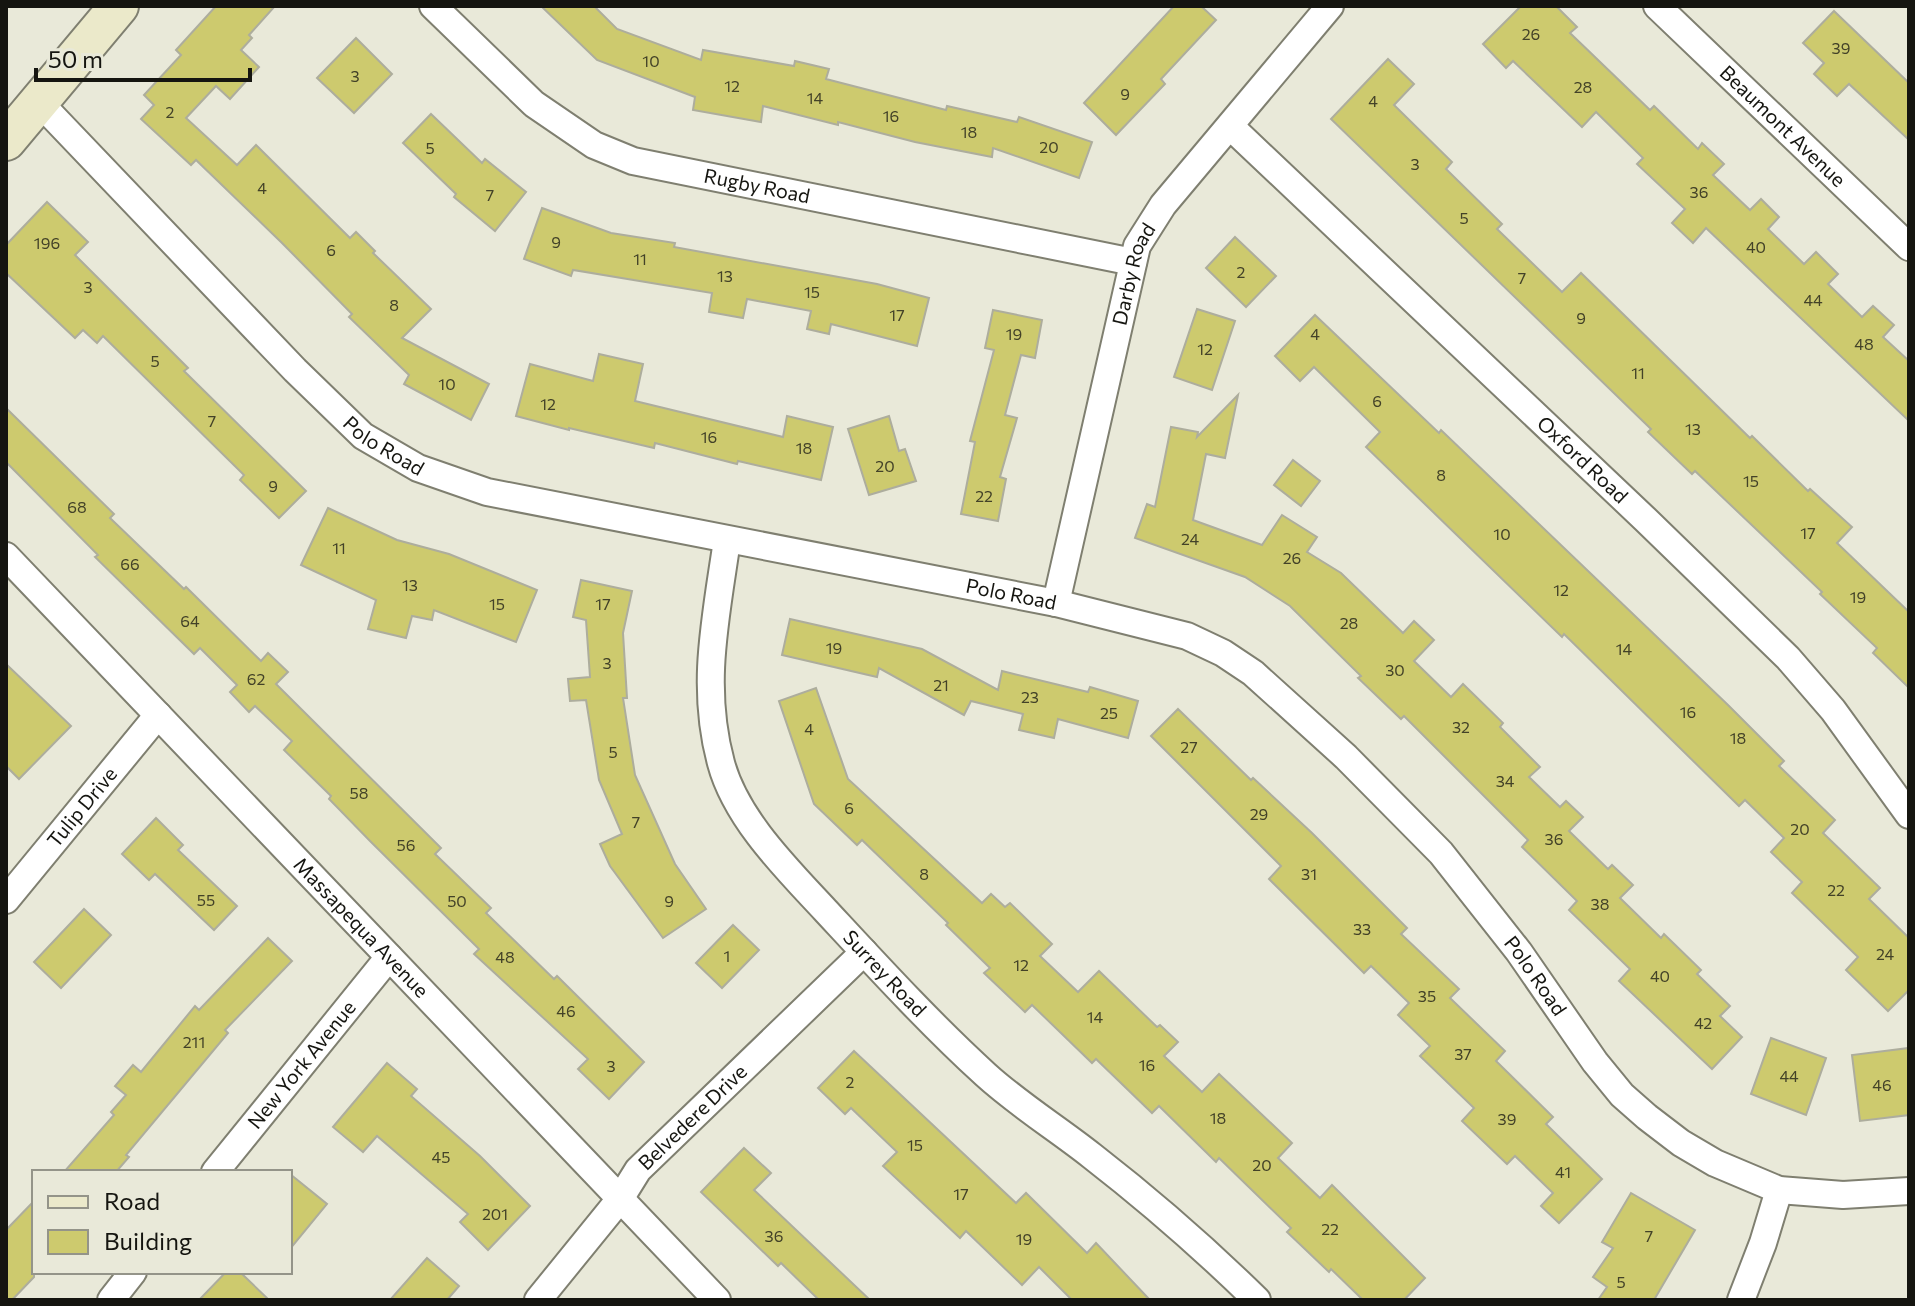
<svg xmlns="http://www.w3.org/2000/svg" width="1915" height="1306" viewBox="0 0 1915 1306" font-family="Commissioner,sans-serif">
<style>
.building{fill:#cdca6e;stroke:#adad9d;stroke-width:2}
.lines{fill:none;stroke-linecap:round;stroke-linejoin:round}
.street-casing{stroke:#7f7f70;stroke-width:30}
.secondary-casing{stroke:#7f7f70;stroke-width:42}
.street{stroke:#fff;stroke-width:26}
.secondary{stroke:#ebe9ca;stroke-width:38}
.labels{text-anchor:middle;stroke-width:8;stroke-linejoin:round;paint-order:stroke}
.number-label{font-size:16px;fill:#434228}
.street-label{font-size:20px;fill:#151510;stroke:#e9e9d9}
</style>
<rect width="100%" height="100%" fill="#e9e9d9"/>
<!-- building -->
<g class="building">
<path d="M216 6H275L249 35 252 38 241 50 259 67 230 99 216 86 186 118 237 165 256 145 350 238 356 232 375 251 373 253 431 309 402 338 489 384 471 420 404 384 409 375 349 317 352 314 282 243 196 160 191 165 141 119 154 105 144 95 181 55 176 50Z"/>
<path d="M541 6H594L617 29 701 60 703 50 794 66 795 61 829 69 826 79 946 110 947 106 1017 122 1019 117 1092 142 1079 178 993 148 992 157 915 142 838 122V125L763 106 761 122 693 110 695 97 597 60Z"/>
<path d="M1174 6H1201L1216 20 1161 79 1165 84 1116 135 1084 103Z"/>
<path d="M1521 6H1556L1577 27 1570 33 1650 110 1654 106 1698 149 1702 143 1724 164 1713 175 1750 210 1761 199 1779 217 1768 229 1804 264 1816 252 1838 274 1828 284 1862 317 1873 306 1894 325 1883 337 1909 361V421L1706 228 1693 243 1672 223 1685 209 1637 164 1643 158 1596 112 1582 127 1513 61 1506 68 1483 44Z"/>
<path d="M1834 11 1909 83V140L1849 84 1837 96 1814 74 1824 63 1803 43Z"/>
<path d="M356 38 392 74 354 113 317 78Z"/>
<path d="M1388 59 1414 84 1394 105 1452 162 1446 169 1502 224 1497 229 1562 292 1581 273 1750 438 1752 436 1808 491 1810 489 1852 527 1837 543 1909 612V688L1873 653 1877 648 1820 594 1822 592 1695 471 1692 474 1648 432 1651 429 1331 119Z"/>
<path d="M431 114 482 163 485 159 526 192 495 231 454 197 456 194 403 143Z"/>
<path d="M47 202 88 242 75 255 188 368 184 371 306 491 279 518 240 480 244 475 103 336 97 343 83 330 75 338 6 273V245Z"/>
<path d="M542 208 611 233 675 243 674 247 877 284 929 298 917 346 831 324 829 334 807 329 811 311 747 299 743 318 709 312 712 293 573 270 571 276 524 259Z"/>
<path d="M1235 237 1276 276 1246 307 1206 268Z"/>
<path d="M1197 309 1235 321 1212 390 1174 377Z"/>
<path d="M993 310 1042 320 1035 358 1021 355 1005 415 1017 418 1000 477 1006 479 998 521 961 514 975 442 970 441 994 350 985 348Z"/>
<path d="M1315 315 1439 433 1441 430 1728 705 1784 761 1779 766 1835 820 1823 833 1880 888 1869 899 1909 938V990L1888 1011 1846 970 1858 957 1792 893 1802 882 1771 852 1784 838 1745 800 1739 806 1564 634 1562 637 1366 447 1380 432 1314 367 1300 381 1275 356Z"/>
<path d="M599 354 643 364 635 401 783 437 787 416 833 427 821 480 738 461 737 464 655 443 654 448 569 428V430L516 416 530 364 593 381Z"/>
<path d="M1238 395 1225 458 1206 454 1193 520 1262 545 1282 515 1317 537 1307 552 1341 573 1403 633 1414 621 1434 640 1414 661 1451 697 1463 684 1503 723 1500 727 1540 767 1529 777 1560 807 1566 801 1583 817 1569 831 1608 869 1612 865 1633 885 1620 898 1661 938 1664 934 1701 970 1697 974 1730 1006 1720 1016 1742 1037 1712 1069 1619 981 1630 969 1569 910 1577 901 1522 847 1528 840 1404 716 1401 719 1358 678 1361 676 1290 606 1245 577 1135 538 1147 504 1155 507 1171 427 1198 432 1197 437Z"/>
<path d="M6 408 114 514 110 518 184 589 186 587 261 661 268 653 288 672 276 684 441 848 435 854 491 908 486 913 554 979 557 976 644 1062 609 1099 578 1069 588 1059 474 954 479 949 371 842 329 799 331 796 284 750 292 741 255 706 249 712 230 692 237 685 200 648 194 654 95 557 98 555 6 462Z"/>
<path d="M889 416 899 451 905 449 916 481 869 495 848 429Z"/>
<path d="M1293 460 1320 481 1301 506 1274 485Z"/>
<path d="M328 508 397 540 449 554 537 590 516 642 434 610 432 620 412 616 406 638 368 629 376 600 301 565Z"/>
<path d="M581 580 632 591 623 633 627 698H623L635 775 675 864 706 909 663 938 610 866 600 844 622 834 599 780 586 700 570 701 568 679 590 677 586 620 573 617Z"/>
<path d="M790 619 922 649 998 690 1002 671 1088 692 1090 687 1138 701 1128 738 1058 719 1054 738 1019 730 1023 714 971 701 964 715 879 668 877 677 782 655Z"/>
<path d="M6 664 71 726 19 779 6 766Z"/>
<path d="M816 688 848 779 982 903 991 894 1005 907 1010 903 1052 944 1040 956 1078 992 1099 971 1157 1027 1160 1025 1178 1042 1164 1056 1202 1092 1219 1074 1292 1143 1278 1158 1320 1198 1332 1185 1425 1278 1404 1300H1363L1331 1269 1329 1272 1287 1232 1291 1228 1219 1158 1216 1162 1159 1106 1152 1113 1096 1059 1092 1063 1032 1005 1025 1012 984 973 990 968 946 925 948 923 862 840 857 845 814 804 779 701Z"/>
<path d="M1178 709 1251 780 1253 778 1312 833 1407 928 1401 934 1459 989 1450 998 1505 1051 1496 1061 1553 1117 1546 1124 1602 1179 1559 1223 1541 1206 1553 1193 1515 1156 1507 1164 1462 1121 1474 1108 1420 1056 1430 1046 1398 1015 1409 1003 1371 966 1364 973 1269 879 1281 866 1151 736Z"/>
<path d="M156 818 183 845 178 850 237 906 214 930 155 874 149 880 122 854Z"/>
<path d="M84 909 111 935 61 988 34 962Z"/>
<path d="M733 925 759 950 722 988 696 963Z"/>
<path d="M268 938 292 961 225 1030 228 1033 126 1155 129 1157 116 1172H64L114 1115 111 1112 126 1095 115 1086 133 1065 141 1072 195 1006 199 1010Z"/>
<path d="M1771 1038 1826 1058 1806 1115 1751 1094Z"/>
<path d="M1909 1048V1115L1860 1121 1852 1055Z"/>
<path d="M854 1051 1016 1203 1026 1193 1087 1253 1096 1243 1150 1300H1072L1039 1267 1022 1285 966 1231 960 1238 883 1166 897 1152 851 1108 845 1114 818 1088Z"/>
<path d="M387 1063 417 1089 411 1096 480 1156 530 1206 488 1250 460 1222 468 1214 377 1136 363 1152 333 1127Z"/>
<path d="M744 1148 771 1173 754 1190 870 1300H819L781 1263 778 1266 701 1192Z"/>
<path d="M290 1174 327 1204 290 1249Z"/>
<path d="M1631 1193 1695 1230 1654 1300H1598L1607 1287 1593 1277 1613 1248 1602 1242Z"/>
<path d="M34 1201V1277L12 1300H6V1230Z"/>
<path d="M427 1258 459 1286 447 1300H390Z"/>
<path d="M226 1272H240L269 1300H199Z"/>
</g>
<g class="lines">
<defs>
<g id="street">
<path id="s1" d="M433 6 534 104 594 145 633 161 1133 262"/>
<path id="s2" d="M1657 6 1909 247"/>
<path id="s3" d="M39 102 295 370 363 436 418 468 487 492 1056 603 1187 636 1223 653 1253 673 1346 757 1441 853 1519 952 1595 1062 1622 1095 1647 1117 1681 1143 1715 1163 1779 1190 1843 1195 1909 1191"/>
<path id="s4" d="M1231 127 1646 520 1788 658 1833 710 1909 815"/>
<path id="s5" d="M727 540C716 617 700 686 721 763 736 819 787 869 825 910 877 966 930 1024 986 1075 1019 1105 1058 1129 1092 1156 1150 1201 1205 1249 1257 1300"/>
<path id="s6" d="M6 556 717 1300"/>
<path id="s7" d="M1056 603 1137 246 1163 205 1330 6"/>
<path id="s8" d="M6 900 158 715"/>
<path id="s9" d="M215 1172 389 957"/>
<path d="M111 1300 133 1272"/>
<path id="s10" d="M538 1300 620 1199 638 1170 864 952"/>
<path d="M1741 1300 1763 1243 1779 1190"/>
</g>
<path id="secondary" d="M6 141 119 6"/>
</defs>
<!-- street casing -->
<use href="#street" class="street-casing"/>
<!-- secondary casing -->
<use href="#secondary" class="secondary-casing"/>
<!-- street -->
<use href="#street" class="street"/>
<!-- secondary -->
<use href="#secondary" class="secondary"/>
</g>
<g class="labels">
<!-- number labels -->
<g class="number-label">
<text x="1531" y="40">26</text>
<text x="1841" y="54">39</text>
<text x="651" y="67">10</text>
<text x="355" y="82">3</text>
<text x="732" y="92">12</text>
<text x="1583" y="93">28</text>
<text x="1125" y="100">9</text>
<text x="815" y="104">14</text>
<text x="1373" y="107">4</text>
<text x="170" y="118">2</text>
<text x="891" y="122">16</text>
<text x="969" y="138">18</text>
<text x="1049" y="153">20</text>
<text x="430" y="154">5</text>
<text x="1415" y="170">3</text>
<text x="262" y="194">4</text>
<text x="1699" y="198">36</text>
<text x="490" y="201">7</text>
<text x="1464" y="224">5</text>
<text x="556" y="248">9</text>
<text x="47" y="249">196</text>
<text x="1756" y="253">40</text>
<text x="331" y="256">6</text>
<text x="640" y="265">11</text>
<text x="1241" y="278">2</text>
<text x="725" y="282">13</text>
<text x="1522" y="284">7</text>
<text x="88" y="293">3</text>
<text x="812" y="298">15</text>
<text x="1813" y="306">44</text>
<text x="394" y="311">8</text>
<text x="897" y="321">17</text>
<text x="1581" y="324">9</text>
<text x="1014" y="340">19</text>
<text x="1315" y="340">4</text>
<text x="1864" y="350">48</text>
<text x="1205" y="355">12</text>
<text x="155" y="367">5</text>
<text x="1638" y="379">11</text>
<text x="447" y="390">10</text>
<text x="1377" y="407">6</text>
<text x="548" y="410">12</text>
<text x="212" y="427">7</text>
<text x="1693" y="435">13</text>
<text x="709" y="443">16</text>
<text x="804" y="454">18</text>
<text x="885" y="472">20</text>
<text x="1441" y="481">8</text>
<text x="1751" y="487">15</text>
<text x="273" y="492">9</text>
<text x="984" y="502">22</text>
<text x="77" y="513">68</text>
<text x="1808" y="539">17</text>
<text x="1502" y="540">10</text>
<text x="1190" y="545">24</text>
<text x="339" y="554">11</text>
<text x="1292" y="564">26</text>
<text x="130" y="570">66</text>
<text x="410" y="591">13</text>
<text x="1561" y="596">12</text>
<text x="1858" y="603">19</text>
<text x="497" y="610">15</text>
<text x="603" y="610">17</text>
<text x="190" y="627">64</text>
<text x="1349" y="629">28</text>
<text x="834" y="654">19</text>
<text x="1624" y="655">14</text>
<text x="607" y="669">3</text>
<text x="1395" y="676">30</text>
<text x="256" y="685">62</text>
<text x="941" y="691">21</text>
<text x="1030" y="703">23</text>
<text x="1688" y="718">16</text>
<text x="1109" y="719">25</text>
<text x="1461" y="733">32</text>
<text x="809" y="735">4</text>
<text x="1738" y="744">18</text>
<text x="1189" y="753">27</text>
<text x="613" y="758">5</text>
<text x="1505" y="787">34</text>
<text x="359" y="799">58</text>
<text x="849" y="814">6</text>
<text x="1259" y="820">29</text>
<text x="636" y="828">7</text>
<text x="1800" y="835">20</text>
<text x="1554" y="845">36</text>
<text x="406" y="851">56</text>
<text x="924" y="880">8</text>
<text x="1309" y="880">31</text>
<text x="1836" y="896">22</text>
<text x="206" y="906">55</text>
<text x="457" y="907">50</text>
<text x="669" y="907">9</text>
<text x="1600" y="910">38</text>
<text x="1362" y="935">33</text>
<text x="1885" y="960">24</text>
<text x="727" y="962">1</text>
<text x="505" y="963">48</text>
<text x="1021" y="971">12</text>
<text x="1660" y="982">40</text>
<text x="1427" y="1002">35</text>
<text x="566" y="1017">46</text>
<text x="1095" y="1023">14</text>
<text x="1703" y="1029">42</text>
<text x="194" y="1048">211</text>
<text x="1463" y="1060">37</text>
<text x="1147" y="1071">16</text>
<text x="611" y="1072">3</text>
<text x="1789" y="1082">44</text>
<text x="850" y="1088">2</text>
<text x="1882" y="1091">46</text>
<text x="1218" y="1124">18</text>
<text x="1507" y="1125">39</text>
<text x="915" y="1151">15</text>
<text x="441" y="1163">45</text>
<text x="1262" y="1171">20</text>
<text x="1563" y="1178">41</text>
<text x="961" y="1200">17</text>
<text x="495" y="1220">201</text>
<text x="1330" y="1235">22</text>
<text x="774" y="1242">36</text>
<text x="1649" y="1242">7</text>
<text x="1024" y="1245">19</text>
<text x="1621" y="1288">5</text>
</g>
<!-- street labels -->
<g class="street-label">
<text dy="7" stroke="none"><textPath href="#s2" startOffset="174">Beaumont Avenue</textPath></text>
<text dy="7" stroke="none"><textPath href="#s1" startOffset="382">Rugby Road</textPath></text>
<text dy="7" stroke="none"><textPath href="#s7" startOffset="338">Darby Road</textPath></text>
<text dy="7" stroke="none"><textPath href="#s3" startOffset="488">Polo Road</textPath></text>
<text dy="7" stroke="none"><textPath href="#s4" startOffset="484">Oxford Road</textPath></text>
<text dy="7" stroke="none"><textPath href="#s3" startOffset="1136">Polo Road</textPath></text>
<text dy="7" stroke="none"><textPath href="#s8" startOffset="120">Tulip Drive</textPath></text>
<text dy="7" stroke="none"><textPath href="#s6" startOffset="514">Massapequa Avenue</textPath></text>
<text dy="7" stroke="none"><textPath href="#s5" startOffset="494">Surrey Road</textPath></text>
<text dy="7" stroke="none"><textPath href="#s3" startOffset="1808">Polo Road</textPath></text>
<text dy="7" stroke="none"><textPath href="#s9" startOffset="138">New York Avenue</textPath></text>
<text dy="7" stroke="none"><textPath href="#s10" startOffset="240">Belvedere Drive</textPath></text>
</g>
</g>
<!-- border -->
<rect width="1915" height="1306" fill="none" stroke="#151510" stroke-width="16"/>
<!-- legend -->
<rect x="32" y="1170" width="260" height="104" fill="#e9e9d9" stroke="#949489" stroke-width="2"/>
<rect x="48" y="1196" width="40" height="12" fill="#ebe9ca" stroke="#949489" stroke-width="2"/>
<text x="104" y="1210" font-size="24" fill="#151510">Road</text>
<rect x="48" y="1230" width="40" height="24" fill="#cdca6e" stroke="#949489" stroke-width="2"/>
<text x="104" y="1250" font-size="24" fill="#151510">Building</text>
<!-- scale -->
<path d="M36 68v12h214v-12" fill="none" stroke="#151510" stroke-width="4"/>
<text x="48" y="68" font-size="24" fill="#151510" stroke="#e9e9d9" stroke-width="6" paint-order="stroke">50 m</text>
</svg>
